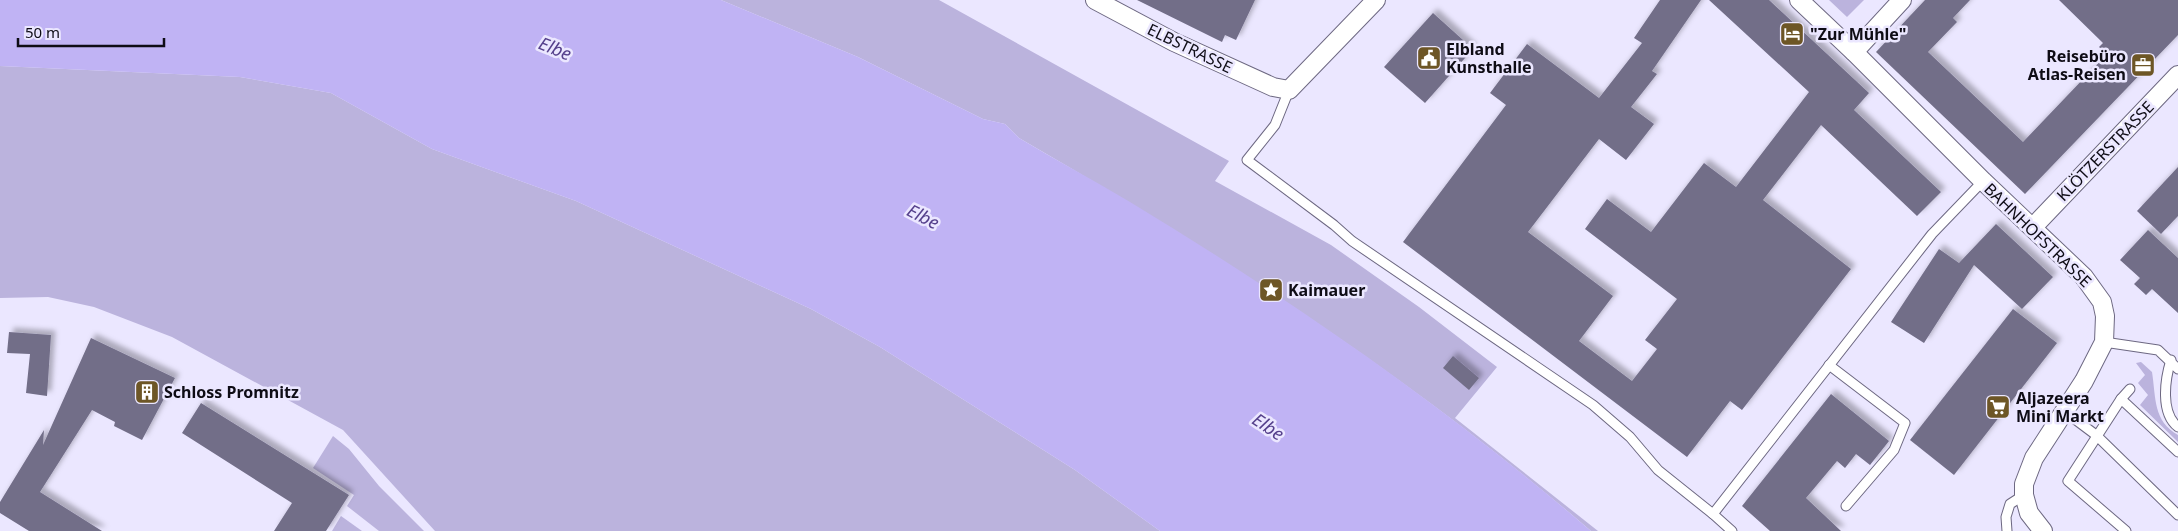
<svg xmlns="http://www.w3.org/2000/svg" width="2178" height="531" viewBox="0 0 2178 531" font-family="'Noto Sans',sans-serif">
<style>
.green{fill:#bbb3dd}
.water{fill:#c0b3f4}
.building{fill:#726e88;filter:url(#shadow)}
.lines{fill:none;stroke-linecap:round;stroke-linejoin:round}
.lane-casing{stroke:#6d6882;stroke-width:11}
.street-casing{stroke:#6d6882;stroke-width:20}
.lane{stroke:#fff;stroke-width:9}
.street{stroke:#fff;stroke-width:18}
.labels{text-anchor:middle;stroke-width:5;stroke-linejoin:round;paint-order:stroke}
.poi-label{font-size:16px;font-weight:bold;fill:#0e0c15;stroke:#ebe7ff;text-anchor:start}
.street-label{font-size:16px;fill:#0e0c15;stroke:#ebe7ff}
.water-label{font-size:18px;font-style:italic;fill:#55408c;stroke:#ebe7ff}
</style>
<defs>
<filter id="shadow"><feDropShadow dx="4.5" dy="-4.5" stdDeviation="2.5" flood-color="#0004"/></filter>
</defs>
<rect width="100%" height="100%" fill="#ebe7ff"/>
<!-- green -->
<g class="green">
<path d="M721 0H939L1229 161 1215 181 1331 245 1419 307 1497 367 1455 418 1598 531H1591C1415 380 1220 254 1019 138L1005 124 983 119 858 57Z"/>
<path d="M1829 0H1864L1847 17Z"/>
<path d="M0 66 240 77 331 93 432 149 576 201 811 309 880 347 1075 470 1160 531H435L343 430 172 337 94 307 48 297 0 298Z"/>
<path d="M2141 362 2152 372C2156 398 2153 421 2178 435V442L2140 405 2148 395 2138 383 2145 375 2136 363Z"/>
<path d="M333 436 349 449 379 486 424 531H379L347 506 354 495 313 468Z"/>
<path d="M341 516 362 531H332Z"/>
</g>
<!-- water -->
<path class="water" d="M0 0H721L858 57 983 119 1005 124 1019 138C1056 160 1093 180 1130 202 1292 300 1448 408 1591 531H1160L1075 470 880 347 811 309 576 201 432 149 331 93 240 77 0 66Z"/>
<!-- building -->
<g class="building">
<path d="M1137 0H1255L1236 40 1225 35 1222 42Z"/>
<path d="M1660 0H1701L1652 71 1657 74 1631 107 1654 124 1626 160 1599 139 1528 232 1613 296 1579 341 1632 381 1657 349 1645 340 1677 299 1585 229 1607 199 1651 232 1704 163 1736 187 1809 92 1709 0H1769L1869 93 1854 110 1941 192 1917 216 1821 125 1763 200 1851 269 1742 410 1730 401 1687 457 1403 242 1506 105 1490 93 1527 44 1599 98 1642 43 1634 38Z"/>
<path d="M1925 0H1970L1953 18 1957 22 1928 52 2023 142 2107 54 2099 47 2103 43 2059 0H2178V35L2025 194 1876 52Z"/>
<path d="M1433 13 1473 49 1425 103 1384 67Z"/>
<path d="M2178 167V216L2161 234 2137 211Z"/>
<path d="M1996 224 2053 277 2022 309 1974 265 1924 343 1891 322 1939 249 1959 263Z"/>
<path d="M2148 230 2178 258V313L2152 289 2146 295 2134 284 2140 278 2120 260Z"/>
<path d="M2013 309 2057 343 1954 475 1910 440Z"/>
<path d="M9 332 51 335 47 396 26 393 30 354 7 353Z"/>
<path d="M91 338 175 378 142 440 114 426 115 422 92 410 40 492 102 531H29L0 513V502L44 430 43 445Z"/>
<path d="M1453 356 1479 378 1469 390 1443 368Z"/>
<path d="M1831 394 1889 441 1870 465 1856 454 1845 468 1837 461 1806 498 1841 531H1770L1742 506Z"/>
<path d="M201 403 349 495 326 531H274L292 503 182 433Z"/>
</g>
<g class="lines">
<defs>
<g id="lane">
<path d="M1289 90 1275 125 1247 160 1334 225 1352 241 1593 405 1630 437 1658 470 1713 514"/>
<path d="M2104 342 2158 350 2178 369"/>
<path d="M2171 360C2165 379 2160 413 2178 427"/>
<path d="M1829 365 1905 423 1894 450 1846 506"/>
<path d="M2121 399 2130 389"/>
<path d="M2064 411 2096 435 2178 515"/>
<path d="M1732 531 1713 514 1932 234 1983 181"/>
<path d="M2007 531 2006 517 2010 504 2024 495"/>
<path d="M2126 531 2068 481 2121 399 2178 452"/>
</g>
<g id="street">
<path d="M1095 0 1174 42 1273 87 1289 90 1376 0"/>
<path d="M1799 0 1854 52 1983 181 2084 277 2102 302 2105 316 2104 342 2084 381 2034 458 2024 484V495L2029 513 2043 531"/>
<path d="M1854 52 1902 0"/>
<path d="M2033 227 2178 75"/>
</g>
</defs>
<!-- lane casing -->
<use href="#lane" class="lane-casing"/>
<!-- street casing -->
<use href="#street" class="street-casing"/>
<!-- lane -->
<use href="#lane" class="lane"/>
<!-- street -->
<use href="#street" class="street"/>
</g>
<!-- icons -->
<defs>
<symbol id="hotel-square" viewBox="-11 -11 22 22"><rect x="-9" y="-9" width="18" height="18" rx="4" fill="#6d5626" stroke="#ebe7ff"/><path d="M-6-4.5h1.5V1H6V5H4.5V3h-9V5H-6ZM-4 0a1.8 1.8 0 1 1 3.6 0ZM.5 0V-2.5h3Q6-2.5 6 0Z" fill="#fff"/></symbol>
<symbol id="civic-square" viewBox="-11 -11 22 22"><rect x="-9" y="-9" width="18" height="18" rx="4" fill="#6d5626" stroke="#ebe7ff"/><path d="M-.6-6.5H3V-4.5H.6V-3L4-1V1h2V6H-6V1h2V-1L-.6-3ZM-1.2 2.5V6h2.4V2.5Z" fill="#fff"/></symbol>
<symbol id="office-square" viewBox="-11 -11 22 22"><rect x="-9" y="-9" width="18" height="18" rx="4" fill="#6d5626" stroke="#ebe7ff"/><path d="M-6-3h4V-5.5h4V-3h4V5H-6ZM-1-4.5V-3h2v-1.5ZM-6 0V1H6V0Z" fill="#fff"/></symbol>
<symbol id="sight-square" viewBox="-11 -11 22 22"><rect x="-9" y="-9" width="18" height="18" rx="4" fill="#6d5626" stroke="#ebe7ff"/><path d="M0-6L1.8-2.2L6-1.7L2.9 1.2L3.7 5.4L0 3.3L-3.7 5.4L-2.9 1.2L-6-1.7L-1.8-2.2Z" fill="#fff"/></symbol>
<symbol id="building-square" viewBox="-11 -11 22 22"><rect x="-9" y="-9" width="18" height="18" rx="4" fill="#6d5626" stroke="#ebe7ff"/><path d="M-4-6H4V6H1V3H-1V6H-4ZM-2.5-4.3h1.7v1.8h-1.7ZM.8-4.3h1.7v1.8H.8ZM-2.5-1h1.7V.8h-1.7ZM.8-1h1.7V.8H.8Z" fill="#fff"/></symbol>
<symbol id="supermarket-square" viewBox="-11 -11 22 22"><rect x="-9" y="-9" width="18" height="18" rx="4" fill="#6d5626" stroke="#ebe7ff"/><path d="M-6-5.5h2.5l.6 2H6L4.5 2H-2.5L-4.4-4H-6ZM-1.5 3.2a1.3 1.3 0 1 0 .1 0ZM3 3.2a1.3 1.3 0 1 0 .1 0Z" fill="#fff"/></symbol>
</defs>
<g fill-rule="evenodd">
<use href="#hotel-square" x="1778" y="20" width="28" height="28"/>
<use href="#civic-square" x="1415" y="44" width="28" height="28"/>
<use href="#office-square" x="2129" y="51" width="28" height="28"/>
<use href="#sight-square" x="1257" y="276" width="28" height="28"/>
<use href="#building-square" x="133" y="378" width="28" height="28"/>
<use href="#supermarket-square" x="1984" y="393" width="28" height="28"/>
</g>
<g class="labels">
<!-- poi labels -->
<g class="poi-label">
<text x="1810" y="40">"Zur Mühle"</text>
<text x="1446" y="55">Elbland<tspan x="1446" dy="18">Kunsthalle</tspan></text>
<text x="2126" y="62" text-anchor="end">Reisebüro<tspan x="2126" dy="18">Atlas-Reisen</tspan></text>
<text x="1288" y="296">Kaimauer</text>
<text x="164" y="398">Schloss Promnitz</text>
<text x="2016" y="404">Aljazeera<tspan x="2016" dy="18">Mini Markt</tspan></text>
</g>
<!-- street labels -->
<g class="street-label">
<text transform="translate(1190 48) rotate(26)" y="6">ELBSTRASSE</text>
<text transform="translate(2105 151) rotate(-46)" y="6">KLÖTZERSTRASSE</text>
<text transform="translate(2038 235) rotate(44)" y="6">BAHNHOFSTRASSE</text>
</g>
<!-- water labels -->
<g class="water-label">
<text transform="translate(555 49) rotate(22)" y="6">Elbe</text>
<text transform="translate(923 217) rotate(27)" y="6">Elbe</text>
<text transform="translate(1268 427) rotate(34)" y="6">Elbe</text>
</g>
</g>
<!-- scale -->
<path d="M18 38v8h146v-8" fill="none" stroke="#0e0c15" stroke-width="2.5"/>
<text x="25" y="38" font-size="15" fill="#0e0c15" stroke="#ebe7ff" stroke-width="4" paint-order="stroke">50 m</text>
</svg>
